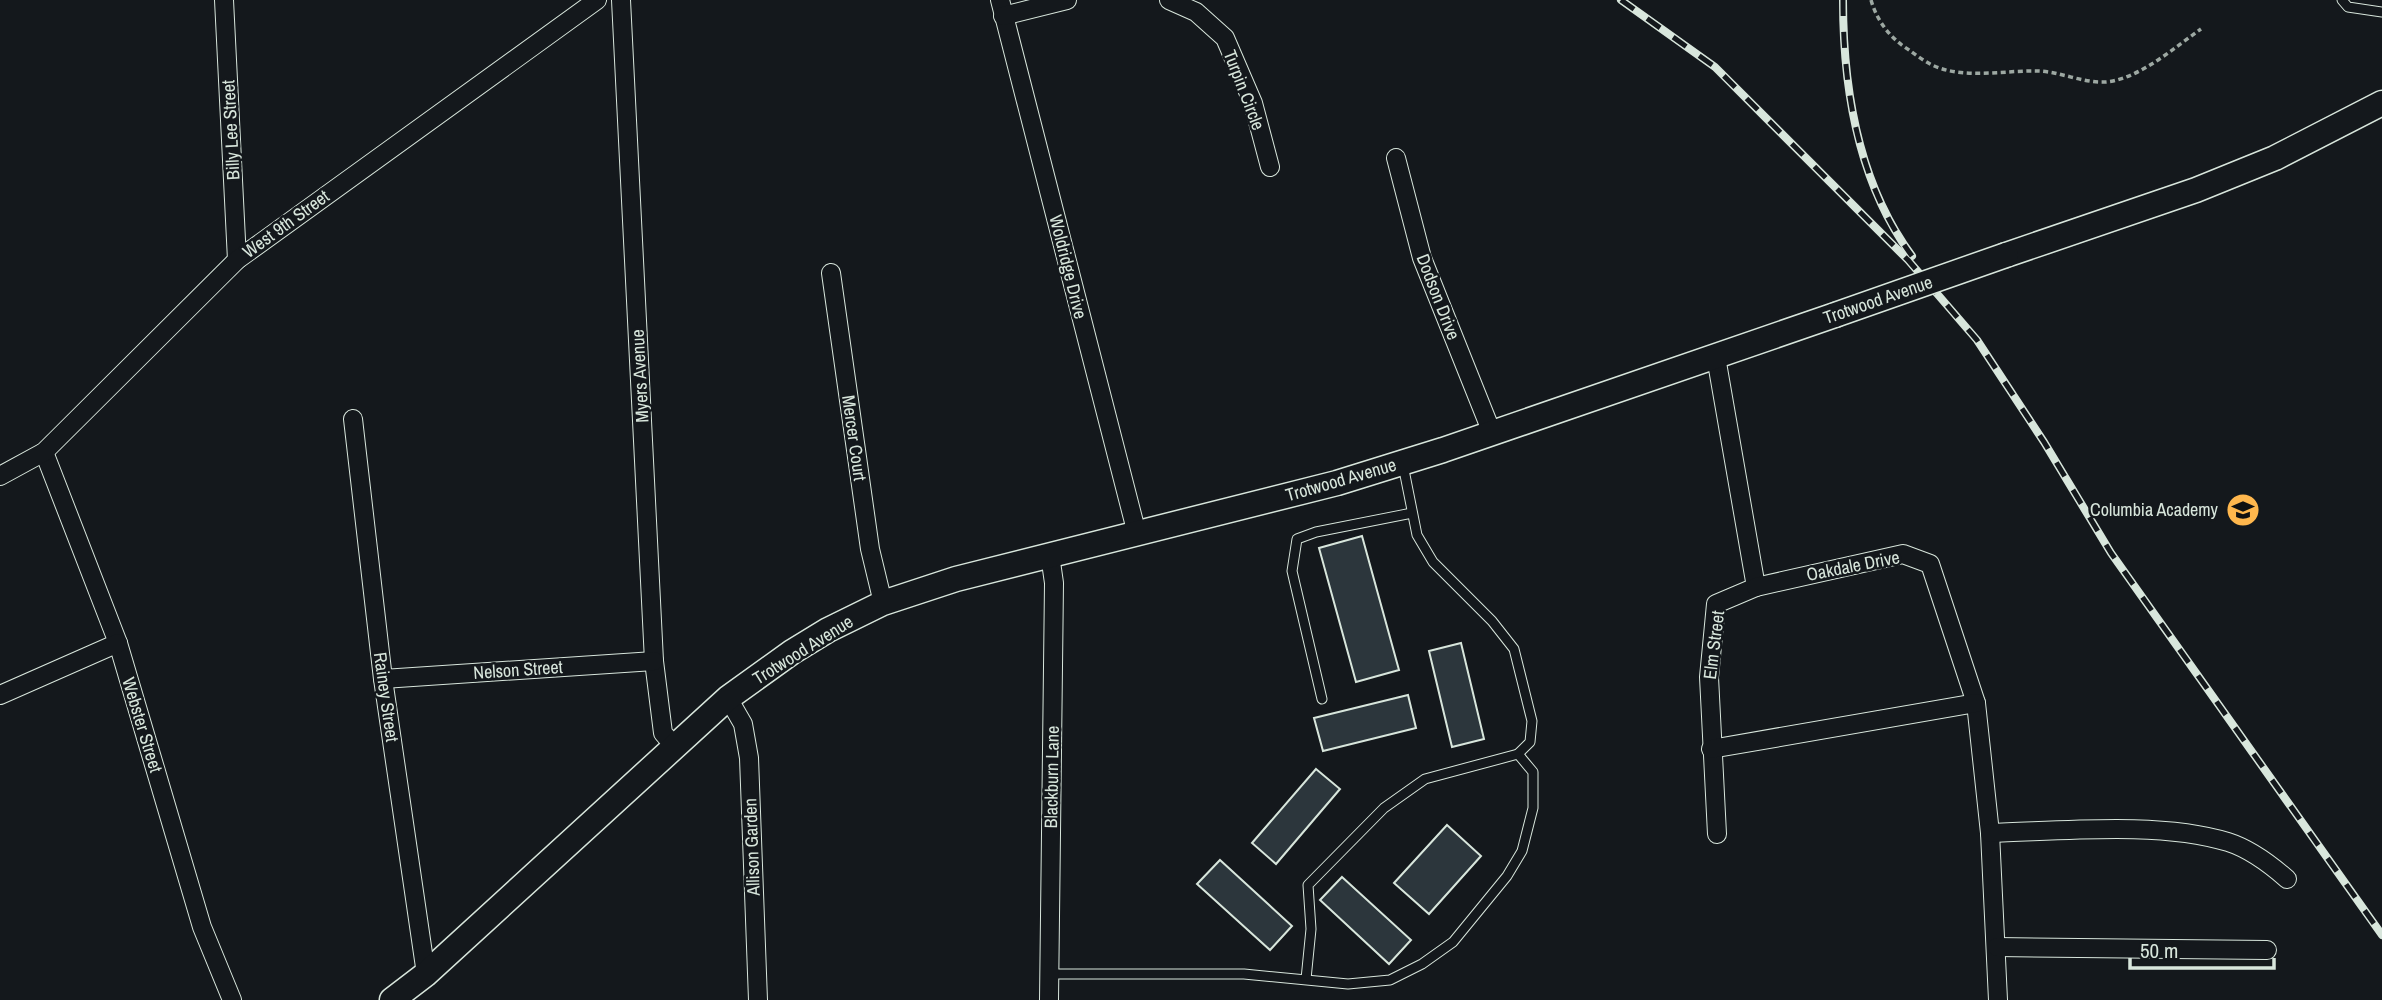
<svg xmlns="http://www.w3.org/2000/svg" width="2382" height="1000" font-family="'Archivo Narrow',sans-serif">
<rect width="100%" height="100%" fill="#14181c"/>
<g fill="#2c363c" stroke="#d8e6dc" stroke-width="2">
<path d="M1362,536L1399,670L1356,682L1319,548Z"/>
<path d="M1461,643L1484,739L1452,747L1429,651Z"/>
<path d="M1408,695L1416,728L1323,751L1314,718Z"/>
<path d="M1316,769L1340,789L1276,864L1252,843Z"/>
<path d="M1447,825L1481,856L1429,914L1394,883Z"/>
<path d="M1220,860L1292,926L1270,950L1197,884Z"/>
<path d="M1342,877L1411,940L1389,964L1320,900Z"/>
</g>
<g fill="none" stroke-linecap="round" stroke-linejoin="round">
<defs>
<g id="lane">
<path d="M2342,0L2348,7L2382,12"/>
<path d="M1322,699L1292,571L1297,539L1316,532L1412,513"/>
<path d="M1049,974H1244L1348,984L1390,980L1422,964L1453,942L1507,876L1522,851L1533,808V772L1518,754"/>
<path d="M1306,979L1311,929L1308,885L1384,808L1425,779L1518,754L1530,742L1532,721L1514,649L1492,621L1433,562L1417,535L1403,465"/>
</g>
<g id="street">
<path d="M224,0L237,260"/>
<path d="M621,0L654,661L663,733L676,748"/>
<path d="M1000,0L1137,534"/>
<path d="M1169,0L1196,12L1225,38L1253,103L1270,167"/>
<path d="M1003,16L1067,0"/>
<path d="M1396,158L1422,258L1492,433"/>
<path d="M831,273L870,549L883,603"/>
<path d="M1716,357L1756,587L1716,604L1709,677L1717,834"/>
<path d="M353,419L383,679L426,974"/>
<path d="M44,452L118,643L202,927L232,1000"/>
<path d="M0,476L44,452L237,260L597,0"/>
<path d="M1756,587L1903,554L1930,564L1976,703L1990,833L1998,1000"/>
<path d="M383,679L654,661"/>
<path d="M0,695L118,643"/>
<path d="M728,698L743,724L749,758L758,1000"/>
<path d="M1711,749L1976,703"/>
<path d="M1990,833C2062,831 2160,821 2228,842C2250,849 2270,864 2287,879"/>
<path d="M1997,947L2267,950"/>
<path d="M1049,1000L1054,583L1050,555"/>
</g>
<g id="secondary">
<path d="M2006,255L2196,190L2275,158L2382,103"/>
<path d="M392,1000L426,974L728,698L792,652L828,630L883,603L956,579L1337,483L1443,450L1835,315"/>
</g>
</defs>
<use href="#lane" stroke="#d8e6dc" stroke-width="11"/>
<use href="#street" stroke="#d8e6dc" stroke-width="20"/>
<use href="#secondary" stroke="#d8e6dc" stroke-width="27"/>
<path stroke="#9da8a2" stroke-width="3.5" stroke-dasharray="5 3.5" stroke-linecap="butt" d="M1871,0C1877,21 1890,38 1909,50C1916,55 1924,61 1932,65C1964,80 2004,70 2039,71C2063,72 2089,86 2113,81C2145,74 2175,47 2201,29"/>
<use href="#lane" stroke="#14181c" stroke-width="9"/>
<use href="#street" stroke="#14181c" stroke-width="18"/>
<use href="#secondary" stroke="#14181c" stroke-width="24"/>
<defs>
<g id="rail">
<path d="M1621,0L1715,67L1908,260L1977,340L2044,442L2111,553L2382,935"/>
<path d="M1843,0C1843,88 1858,183 1912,256"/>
</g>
</defs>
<use href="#rail" stroke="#d8e6dc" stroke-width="8"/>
<use href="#rail" stroke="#14181c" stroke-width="5" stroke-dasharray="16" stroke-linecap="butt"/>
<defs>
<path id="secondary-bridge" d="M1835,315L2006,255"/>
</defs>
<use href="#secondary-bridge" stroke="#d8e6dc" stroke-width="27" stroke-linecap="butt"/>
<use href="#secondary-bridge" stroke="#14181c" stroke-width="24"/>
</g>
<defs>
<symbol id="school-disc" viewBox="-11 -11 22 22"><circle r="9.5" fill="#ffb74d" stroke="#14181c"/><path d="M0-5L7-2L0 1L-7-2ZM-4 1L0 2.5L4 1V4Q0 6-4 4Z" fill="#111"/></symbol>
</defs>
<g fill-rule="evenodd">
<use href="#school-disc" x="2224" y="491" width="38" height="38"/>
</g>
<g text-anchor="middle" stroke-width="5" stroke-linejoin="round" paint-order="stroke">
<g font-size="18" fill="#d8e6dc" stroke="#14181c">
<text transform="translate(1244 90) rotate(69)" y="6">Turpin Circle</text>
<text transform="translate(231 130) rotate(-93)" y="6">Billy Lee Street</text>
<text transform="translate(286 224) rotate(-36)" y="6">West 9th Street</text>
<text transform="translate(1068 267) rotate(76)" y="6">Woldridge Drive</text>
<text transform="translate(1438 297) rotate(69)" y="6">Dodson Drive</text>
<text transform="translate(1878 300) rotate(-19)" y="6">Trotwood Avenue</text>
<text transform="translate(640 376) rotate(-93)" y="6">Myers Avenue</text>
<text transform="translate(854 438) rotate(82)" y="6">Mercer Court</text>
<text transform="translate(1341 480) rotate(-16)" y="6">Trotwood Avenue</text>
<text transform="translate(1853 566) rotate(-11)" y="6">Oakdale Drive</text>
<text transform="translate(1714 645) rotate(-83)" y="6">Elm Street</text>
<text transform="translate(803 650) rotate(-32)" y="6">Trotwood Avenue</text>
<text transform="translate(518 670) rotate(-4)" y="6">Nelson Street</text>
<text transform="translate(386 697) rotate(82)" y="6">Rainey Street</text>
<text transform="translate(142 725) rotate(73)" y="6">Webster Street</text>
<text transform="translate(1052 777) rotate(-89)" y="6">Blackburn Lane</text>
<text transform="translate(752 847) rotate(-92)" y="6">Allison Garden</text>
</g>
<g font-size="18" fill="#d8e6dc" stroke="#14181c" text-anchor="end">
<text x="2218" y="516">Columbia Academy</text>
</g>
</g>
<path d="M2130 958v10h144v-10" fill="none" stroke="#d8e6dc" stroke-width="3.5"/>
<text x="2140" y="958" font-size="21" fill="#d8e6dc" stroke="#14181c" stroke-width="5" paint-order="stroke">50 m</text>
</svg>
